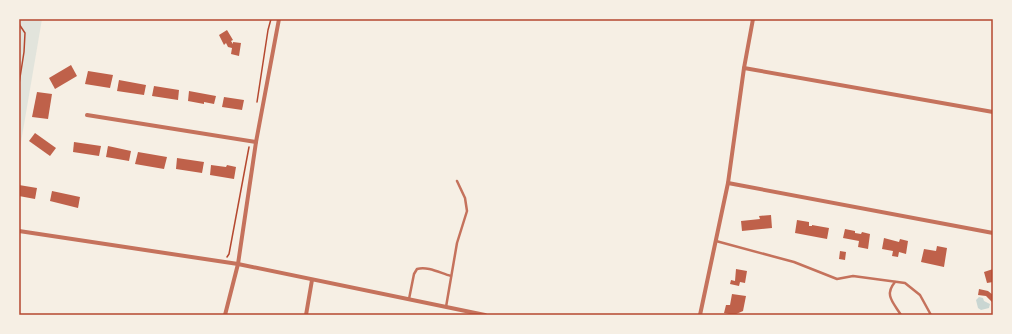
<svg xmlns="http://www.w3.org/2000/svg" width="1012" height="334" font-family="Mulish,sans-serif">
<rect width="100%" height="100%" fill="#f6efe4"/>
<path fill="#e2e4dc" d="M19,19H42L19,154Z"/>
<path fill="#c9d6d2" d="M979,297L983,298L984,301L990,304L989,308L981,310L978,308L976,300Z"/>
<g fill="#bf614a">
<path d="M227,30L233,40L231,41L233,44V42L241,43L239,56L231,54L232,48L228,47L226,43L224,45L219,35Z"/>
<path d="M71,65L77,76L55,89L49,78Z"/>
<path d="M88,71L113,75L110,88L85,84Z"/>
<path d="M119,80L146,85L144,95L117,91Z"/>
<path d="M154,86L179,90L178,100L152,96Z"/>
<path d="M189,91L216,96L214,104L204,102V104L188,101Z"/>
<path d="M37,92L52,94L48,119L32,117Z"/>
<path d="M224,97L244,100L242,110L222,107Z"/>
<path d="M35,133L56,148L50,156L29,141Z"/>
<path d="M74,142L101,146L99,156L73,152Z"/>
<path d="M108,146L131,151L129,161L106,157Z"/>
<path d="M138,152L167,157L164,169L135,164Z"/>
<path d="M177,158L204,162L202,173L176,169Z"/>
<path d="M211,165L226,167L227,165L236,167L234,179L210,175Z"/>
<path d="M19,185L37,188L35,199L19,196Z"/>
<path d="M52,191L80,197L78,208L50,201Z"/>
<path d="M771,215L772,228L742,231L741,221L760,219L759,216Z"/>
<path d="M797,220L809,222V226H812V225L829,228L827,239L795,233Z"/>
<path d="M845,229L855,231V233L861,234L862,232L870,234L868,249L858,247L859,241L843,238Z"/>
<path d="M884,238L899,242L900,239L908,241L906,254L899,252L898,257L892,256L893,251L882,249Z"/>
<path d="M937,246L947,248L944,267L921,262L924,249L936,251Z"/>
<path d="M840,251L846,252L845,260L839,259Z"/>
<path d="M736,269L747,271L745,283L740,282L739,286L730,284L731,280L735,281Z"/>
<path d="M993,269V282L987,283L984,272Z"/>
<path d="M979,289L988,291L993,295V303L986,296L978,295Z"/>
<path d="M732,294L746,296L743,311L734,315L724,313L726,305H730Z"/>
</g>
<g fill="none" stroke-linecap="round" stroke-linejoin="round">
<g stroke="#b5482f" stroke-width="1.5">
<path d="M19,24L25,33L24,52L19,84"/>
<path d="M257,102L268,30L271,19"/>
<path d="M227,257L229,254L249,147"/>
</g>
<g stroke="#c5725c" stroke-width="2.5">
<path d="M716,241L794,262L837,279L853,276L905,283L920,295L931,315"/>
<path d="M895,282C884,295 893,302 901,315"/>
<path d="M409,299L414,274L417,269C428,266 440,273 451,276"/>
<path d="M446,307L457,243L467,211L465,198L457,181"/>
</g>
<g stroke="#c5725c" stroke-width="4">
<path d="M744,68L993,112"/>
<path d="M87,115L256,142"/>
<path d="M728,183L993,233"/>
<path d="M19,231L238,264L485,315"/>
<path d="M225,315L238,264L256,142L279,19"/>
<path d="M306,315L312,280"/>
<path d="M700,315L728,183L744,68L753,19"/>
</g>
</g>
<rect width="1012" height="334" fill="none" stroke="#f6efe4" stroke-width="40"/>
<rect x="20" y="20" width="972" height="294" fill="none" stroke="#b5482f" stroke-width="1.5"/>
</svg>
